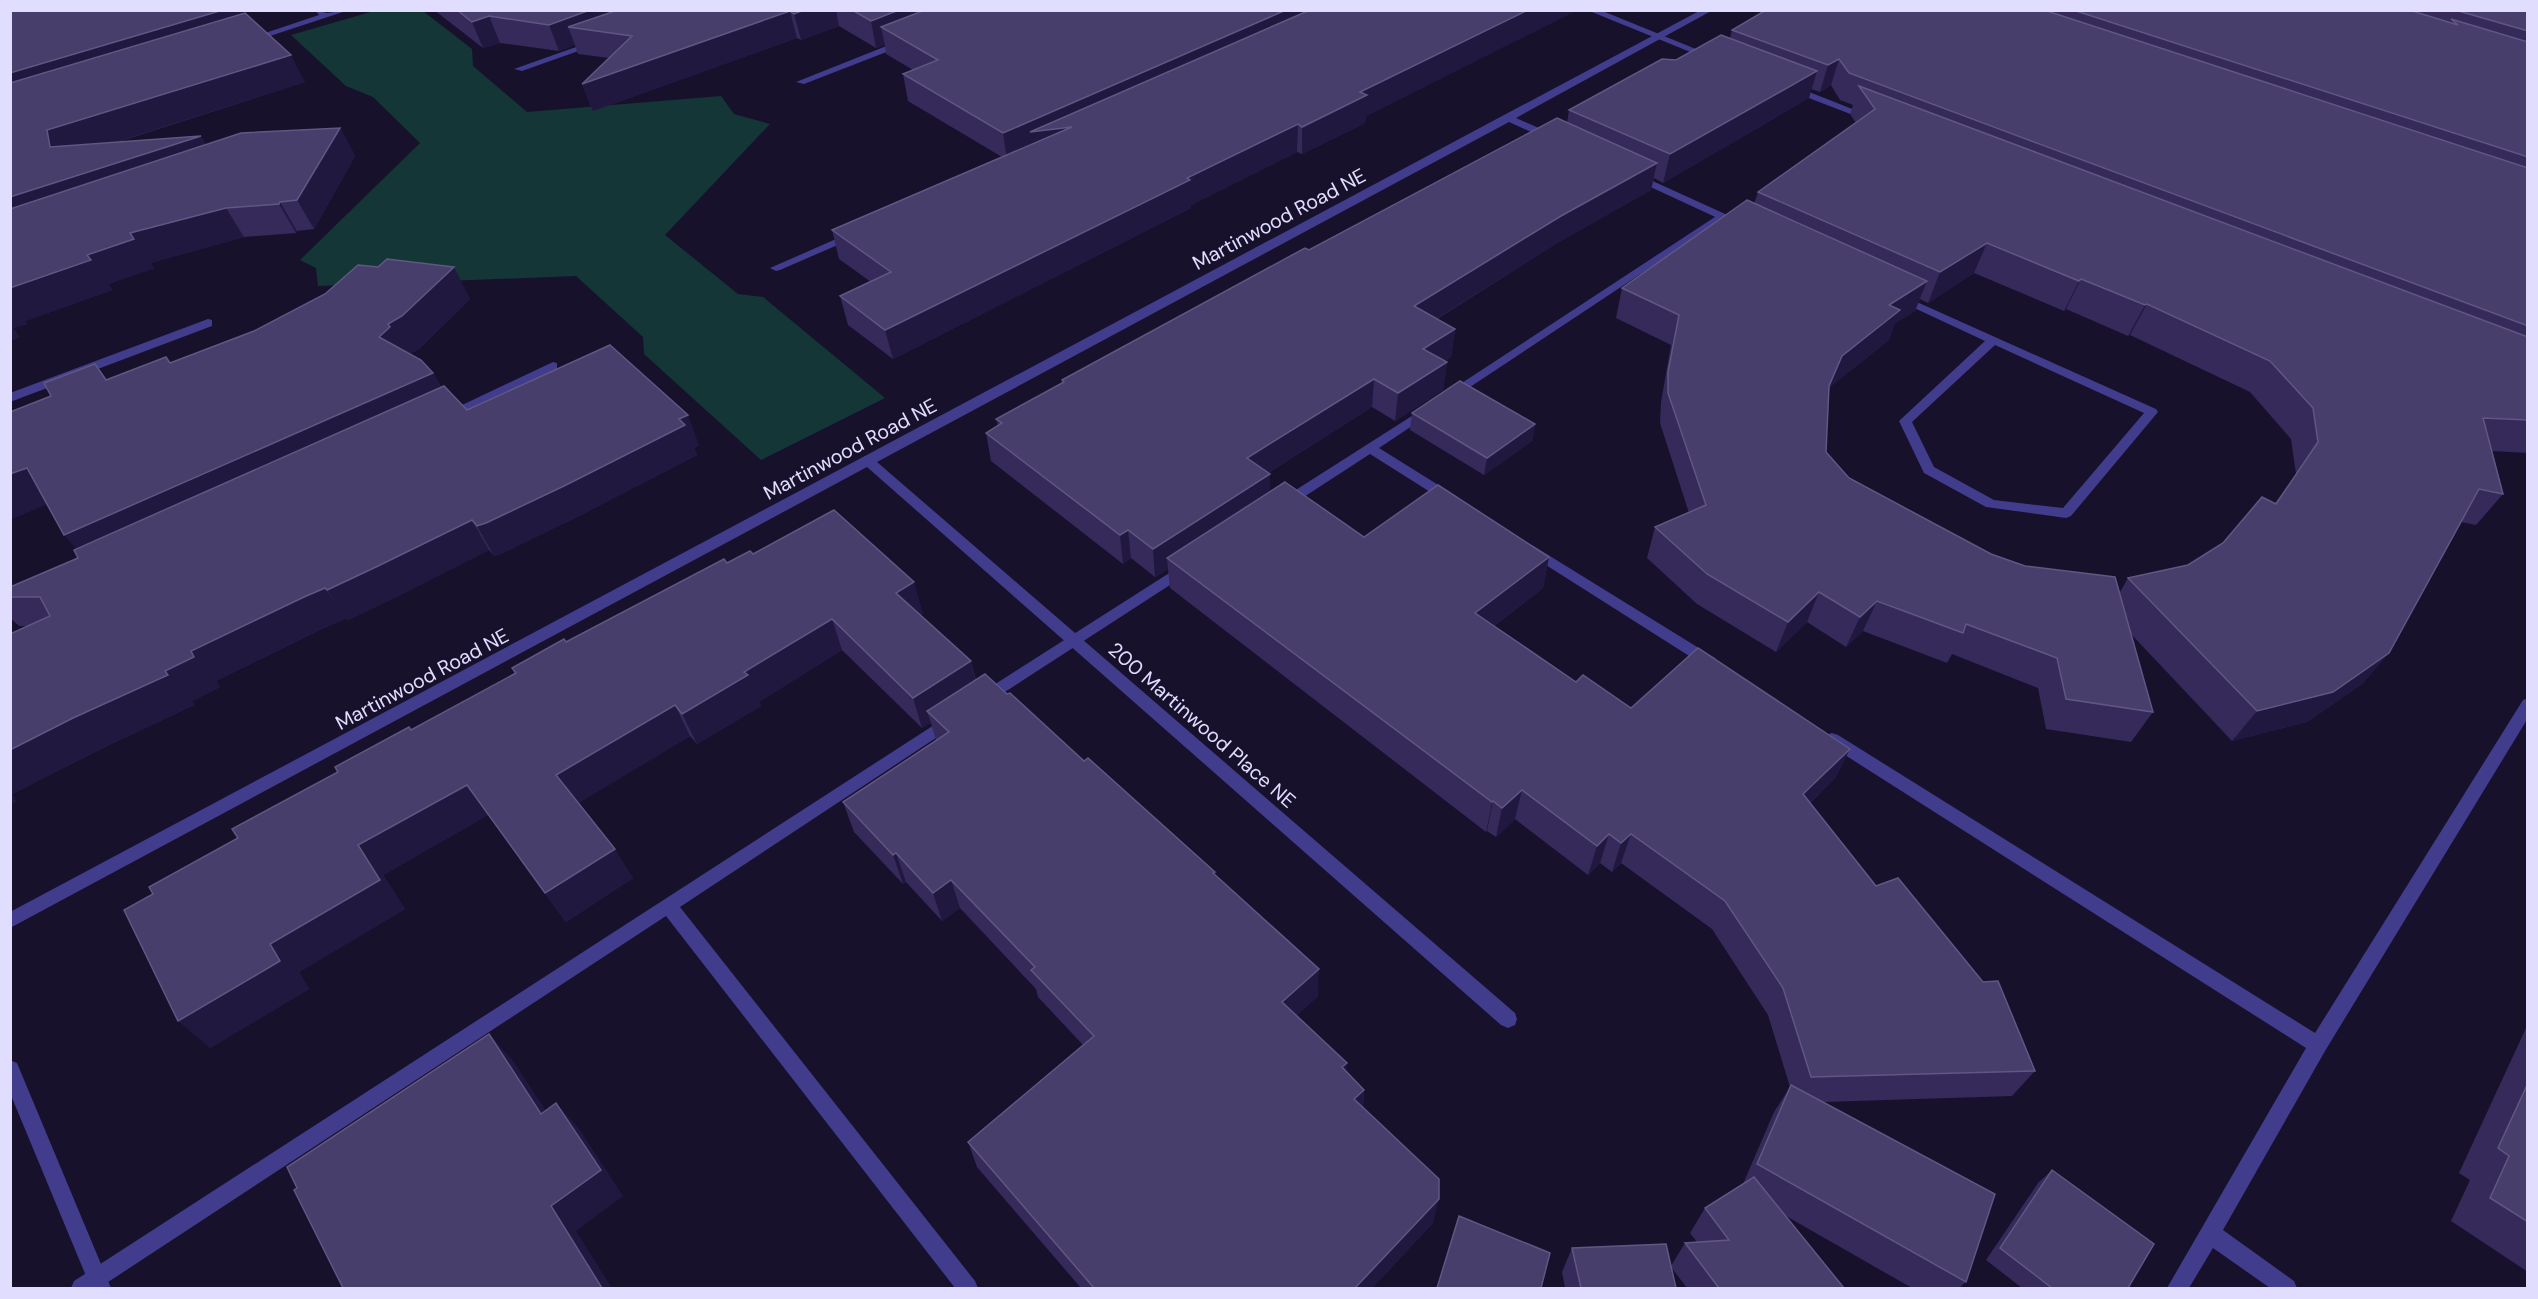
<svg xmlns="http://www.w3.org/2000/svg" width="2538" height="1299" font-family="'DM Sans',sans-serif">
<rect width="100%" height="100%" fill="#17112c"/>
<path fill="#143636" d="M374,11H423L472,49L473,66L527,112L721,96L734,114L770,124L665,235L738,294L763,297L885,398L761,460L644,354L643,337L576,276L318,286L316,268L300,260L420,143L373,97L346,86L291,35Z"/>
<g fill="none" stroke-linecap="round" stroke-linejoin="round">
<g fill="#413c8c" fill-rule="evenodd">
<path d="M1587,10H1600L1718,58L1710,60Z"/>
<path d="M593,41L601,43L522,71L514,69Z"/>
<path d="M1788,86H1794L1875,118L1866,120L1788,90Z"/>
<path d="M1721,213L1726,216L1725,218L1452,399H1444L1442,396Z"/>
<path d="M852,232L858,235L856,237L780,270L776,271L770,268Z"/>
<path d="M553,362L557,363V369L452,418H442L441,415Z"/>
<path d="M1426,407L1430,408L1432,411L1430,414L1379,448L1456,496L1458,499L1456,502H1446L1370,454L1290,506H1280L1278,503L1280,500Z"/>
<path d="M1532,545L1715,658L1718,662L1715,666H1705L1527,553L1525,550L1527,547Z"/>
<path d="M1185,563L1190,564L1192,568L1190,572L988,703H978L975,699L978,695Z"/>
<path d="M2528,698V718L2325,1051L2223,1230L2294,1281L2297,1288H2270L2213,1248L2189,1288H2167L2306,1048L1826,743L1824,739L1826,735L1832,733L1838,735L2315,1033L2523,700Z"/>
<path d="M948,716L954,718L956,722L954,726L680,907L975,1281L978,1288H955L666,916L99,1288H71L74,1281Z"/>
</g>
<g fill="#413c8c" fill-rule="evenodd">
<path d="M315,10L327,13L349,10L252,42L244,40L319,15Z"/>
<path d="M1701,10H1713L1516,118L1557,136V140H1549L1509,122L877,462L1515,1013L1517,1019L1515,1025L1508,1028L1501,1025L867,467L10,928V912Z"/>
<path d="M904,39L909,42L907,44L804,84L796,82Z"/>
<path d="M1635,173L1745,223L1746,225L1741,228L1737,227L1631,178L1630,176Z"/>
<path d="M1899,294L2156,409L2158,412L2071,516L2066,518L1986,507L1924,473L1899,421L1985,341L1895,299V295ZM1995,345L2144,413L2063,508L1994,500L1934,467L1912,422Z"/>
<path d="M208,319L212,320V326L10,402V393Z"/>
<path d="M10,1060L17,1063L111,1288H91L10,1093Z"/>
</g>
</g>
<g fill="#352a5a" fill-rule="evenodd">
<path d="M10,10H240L242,14L305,82L118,142L206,145L340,128L355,156L314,229L297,231L296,233L244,237L150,263L154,268L108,284L112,290L25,321L27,324L13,328L19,337L10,341Z"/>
<path d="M434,10H1577L1366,116L1365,123L1302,154L1297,152L1191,205V208L893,359L848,325L840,296L871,282L839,259L832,230L1002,157L908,101L903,74L913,70L886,54L885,45L876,48L839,26L801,40L797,38L593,111L582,84L609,58L578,54L575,45L559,51L500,43L483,48Z"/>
<path d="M1766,10H2528V453L2492,451L2503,494L2476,525L2461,522L2389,653L2362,684L2307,722L2232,741L2131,634L2153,712L2131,742L2046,729L2038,688L1952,654L1947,663L1863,631L1846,647L1807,622L1776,652L1697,604L1647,558L1655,527L1689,513L1660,423L1661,402L1671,345L1616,318L1622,288L1754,204L1758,192L1856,123L1850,114L1853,105L1840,100L1831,85L1820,92L1811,89L1809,98L1663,183L1654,178L1651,190L1557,243L1437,319L1455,329L1451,357L1445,361L1447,362L1443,390L1395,421L1372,407L1268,473L1270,474V491L1364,537L1549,557L1543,588L1494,626L1576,682L1631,708L1850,749L1835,778L1810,803L1876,886L2035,1071L2012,1096L1824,1102L1966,1282L1959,1288H1912L1786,1216L1844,1288H1687L1671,1267L1676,1288H1565L1562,1272L1572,1248L1671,1266L1685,1243L1697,1242L1690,1233L1705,1208L1743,1184L1774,1112L1790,1087L1768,1015L1712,929L1621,863L1612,872L1600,863L1588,875L1515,819L1496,837L1487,831L1486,832L1170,588L1168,569L1155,577L1131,558L1123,564L991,461L986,433L998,426L996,419L1062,383V380L1309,250L1567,123L1569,110L1676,60L1730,38L1732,30ZM1974,273L2064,311L2066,309L2128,336L2130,335L2250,392L2291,439L2296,474L2275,503L2223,543L2188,565L2128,578L2120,592L2025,566L1991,554L1849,478L1826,452L1828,393L1831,386L1889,340L1895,323L1915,311L1920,299L1928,303Z"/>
<path d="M470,299L419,349L410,354L433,373L441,387L467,410L699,445L694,448L697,455L579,516L503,553L494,556L489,550L396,597L348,620L347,618L326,627L216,681L220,687L192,701L194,705L103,748L12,794L16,801L10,804V634L28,626H19L10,618V587L78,558L77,549L47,504L51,396L95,364L107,380L170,363Z"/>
<path d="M1412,413L1535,424L1532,441L1484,475L1410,430Z"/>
<path d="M753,554L923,613L920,615L971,661L976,680L1007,694L1215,872V875L1318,996L1296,1016L1346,1071L1364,1090L1363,1107L1433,1223L1372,1288H1081L977,1167L968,1142L1083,1045L1038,997L1036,989L960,908L942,921L906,882L903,884L854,832L843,802L936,741L931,723L922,728L842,650L759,702L761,706L697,744L690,736L578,803L633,878L566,922L488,815L383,875L405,909L299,972L309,989L210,1048L153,894L338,772L411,730L515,674L512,668L727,563Z"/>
<path d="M2528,1027V1272L2451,1221L2470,1180L2459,1173L2526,1028Z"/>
<path d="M2052,1170L2128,1288H2022L1986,1260L2038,1183Z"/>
</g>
<g fill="#211840">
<path d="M223,10H240L252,33L10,106V73Z"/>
<path d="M590,10H674L568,27L575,45L559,51L549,25Z"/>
<path d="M804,10H836L839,26L801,40L794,14Z"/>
<path d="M899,10H971L881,27L885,45L876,48L871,21Z"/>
<path d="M1286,10H1344L1007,160L1003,133Z"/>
<path d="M1528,10H1577L1366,116L1365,123L1302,154V127L1360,92Z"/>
<path d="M790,11L797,38L593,111L582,84Z"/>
<path d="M489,16L500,43L483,48L472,22Z"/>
<path d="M291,55L305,82L66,158L50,147L47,130Z"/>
<path d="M1839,59L1831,85L1820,92L1828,65Z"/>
<path d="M1817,71L1809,98L1663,183L1670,154Z"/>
<path d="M1298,124L1297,152L1191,205V208L893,359L885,330L1187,178Z"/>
<path d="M340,128L355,156L314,229L297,200Z"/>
<path d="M201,136L218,164L10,233V197Z"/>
<path d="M1657,163L1651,190L1557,243L1412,334L1414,306L1561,216Z"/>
<path d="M280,202L297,231L296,233L279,204Z"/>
<path d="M226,208L244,237L150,263L154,268L108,284L112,290L25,321L27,324L13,328L19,337L10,341V288L87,255L130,233Z"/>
<path d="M1987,243L1974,273L1928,303L1940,272Z"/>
<path d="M454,267L470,299L419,349L407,356L379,337L388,324Z"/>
<path d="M2081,279L2066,309L2064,311L2079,281Z"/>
<path d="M1927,281L1915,311L1895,323L1889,340L1831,386L1818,416L1829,386L1842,356L1889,305Z"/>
<path d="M2147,304L2130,335L2128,336L2145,305Z"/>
<path d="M1455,329L1451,357L1420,377L1423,349Z"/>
<path d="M1447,362L1443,390L1395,421L1398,393Z"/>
<path d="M433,373L451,406L93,568L64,535Z"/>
<path d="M1374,379L1372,407L1247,486V458Z"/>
<path d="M688,415L699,445L694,448L697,455L579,516L503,553L494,556L477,526Z"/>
<path d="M1535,424L1532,441L1484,475L1487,458Z"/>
<path d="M27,468L55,501L10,520V474Z"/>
<path d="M1270,474V503L1167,558L1168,569L1155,577L1153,549Z"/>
<path d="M472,520L489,550L396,597L348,620L327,590Z"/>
<path d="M1128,530L1131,558L1123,564L1120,535Z"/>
<path d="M1549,557L1543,588L1470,644L1475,613Z"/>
<path d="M914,582L923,613L905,624L896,593Z"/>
<path d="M325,588L347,618L326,627L216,681L220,687L192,701L194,705L103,748L12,794L16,801L10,804V750L165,671L191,651L304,597Z"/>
<path d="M1819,592L1807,622L1776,652L1788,622Z"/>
<path d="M1877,601L1863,631L1846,647L1860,617Z"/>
<path d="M832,619L842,650L759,702L761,706L697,744L682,714L744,672Z"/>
<path d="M2389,653L2362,684L2307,722L2232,741L2257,711Z"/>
<path d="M971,661L978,692L927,711L931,723L922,728L913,698Z"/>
<path d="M675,705L690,736L575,805L556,775Z"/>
<path d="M1850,749L1835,778L1789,823L1803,794Z"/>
<path d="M467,785L488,815L383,875L405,909L299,972L309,989L210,1048L178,1021L270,944L358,845Z"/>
<path d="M1522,790L1515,819L1496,837L1502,808Z"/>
<path d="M1493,801L1487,831L1486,832L1492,802Z"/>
<path d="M1609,834L1600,863L1588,875L1597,846Z"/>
<path d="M1631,834L1621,863L1612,872L1621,843Z"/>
<path d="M615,849L633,878L566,922L545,893Z"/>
<path d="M896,853L906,882L903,884L893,855Z"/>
<path d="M951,880L960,908L942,921L933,893Z"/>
<path d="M1319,969L1318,996L1282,1029V1002Z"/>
<path d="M489,1034L514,1062L565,1140L541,1114Z"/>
<path d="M1347,1063L1344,1089L1342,1067Z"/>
<path d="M1364,1090L1362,1115L1354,1099Z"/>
<path d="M556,1103L580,1130L623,1196L576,1231L612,1288H601L551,1206Z"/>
<path d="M1439,1199L1433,1223L1372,1288H1355Z"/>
</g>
<g fill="#473e6c" stroke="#605783" stroke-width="1.5">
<path d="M10,10H223L10,73Z"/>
<path d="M457,10H590L549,25L489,16L472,22Z"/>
<path d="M618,10H804L794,14L790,11L582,84L632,36L568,27Z"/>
<path d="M852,10H899L871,21Z"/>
<path d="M925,10H1286L1003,133L903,74L938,60L881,27Z"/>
<path d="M1310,10H1528L1360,92L1367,95L1302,127L1298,124L1187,178L1190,180L885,330L840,296L891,272L832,230L1072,127L1030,132Z"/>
<path d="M1766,10H2044L2528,168V326L1849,73L1839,59L1828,65L1732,30Z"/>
<path d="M2073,10H2409L2458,25L2451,19L2528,42V157Z"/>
<path d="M2455,10H2528V31Z"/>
<path d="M245,13L291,55L47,130L50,147L201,136L10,197V83Z"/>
<path d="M1721,35L1817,71L1670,154L1569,110L1662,59L1676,60Z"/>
<path d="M1859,86L2528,337V420L2483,418L2503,494L2479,489L2389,653L2333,692L2257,711L2128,578L2188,565L2223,543L2262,497L2276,504L2318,442L2313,408L2270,361L2147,304L2145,305L2081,279L2079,281L1987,243L1940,272L1758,192L1875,109Z"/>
<path d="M1557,118L1657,163L1561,216L1414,306L1455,329L1423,349L1447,362L1398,393L1374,379L1247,458L1270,474L1153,549L1128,530L1120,535L986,433L1002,423L996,419L1064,382L1062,380L1305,248L1309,250Z"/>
<path d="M340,128L297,200L280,202L279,204L226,208L130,233L134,239L87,255L91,260L10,288V209L241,133Z"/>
<path d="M1747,200L1927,281L1889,305L1900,310L1842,356L1829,386L1826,452L1849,478L1991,554L2025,566L2115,577L2153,712L2066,699L2057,658L1966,624L1963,633L1877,601L1860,617L1819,592L1788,622L1707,574L1655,527L1706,505L1668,393V372L1679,315L1622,288Z"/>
<path d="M387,259L454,267L402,316L388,324L390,327L379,337L421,360L433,373L64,535L27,468L10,474V412L51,396L44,383L95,364L106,380L166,357L170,363L254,331L325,294L358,265L378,267Z"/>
<path d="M610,345L688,415L679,419L685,425L564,486L486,523L477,526L472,520L376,567L327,590L325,588L304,597L191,651L194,657L165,671L168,675L73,718L10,750V634L50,616L40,597H10V587L78,558L74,550L444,386L467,410Z"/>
<path d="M1460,381L1535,424L1487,458L1412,413Z"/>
<path d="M1285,482L1364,537L1438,485L1549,557L1475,613L1576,682L1583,675L1631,708L1698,648L1850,749L1803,794L1876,886L1898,878L1983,982L1998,981L2035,1071L1811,1077L1783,988L1725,901L1631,834L1621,843L1609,834L1597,846L1522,790L1502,808L1493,801L1492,802L1167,558Z"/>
<path d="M834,510L914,582L896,593L971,661L913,698L832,619L744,672L748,675L682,714L675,705L556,775L615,849L545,893L467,785L358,845L380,880L270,944L280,961L178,1021L124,910L153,894L149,887L238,838L232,829L338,772L335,767L409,727L411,730L516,673L512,668L564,639L566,642L724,559L727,563L750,551L753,554Z"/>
<path d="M985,674L1007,694L1010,693L1084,761L1088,758L1215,872L1213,873L1319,969L1282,1002L1347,1063L1342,1067L1364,1090L1354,1099L1439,1179V1199L1355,1288H1094L968,1142L1094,1036L1031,970L1035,967L951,880L933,893L896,853L893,855L843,802L949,732L927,711Z"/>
<path d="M489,1034L541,1114L556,1103L601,1170L551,1206L602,1288H343L294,1190L297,1188L287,1167Z"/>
<path d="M2528,1083V1222L2490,1198L2509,1156L2498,1148Z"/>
<path d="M1791,1085L1995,1194L1966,1282L1757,1164Z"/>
<path d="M2052,1170L2154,1244L2128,1288H2052L2000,1248Z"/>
<path d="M1754,1177L1844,1288H1719L1685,1243L1729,1240L1705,1208Z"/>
<path d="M1459,1216L1550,1253L1541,1288H1437Z"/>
<path d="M1666,1244L1676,1288H1581L1572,1248Z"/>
</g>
<g text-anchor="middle" stroke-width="4.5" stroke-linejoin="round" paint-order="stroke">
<g font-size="20" fill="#e1ddff" stroke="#17112c">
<text transform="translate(1279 219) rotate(-28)" y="7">Martinwood Road NE</text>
<text transform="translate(850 449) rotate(-28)" y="7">Martinwood Road NE</text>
<text transform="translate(422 679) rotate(-28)" y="7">Martinwood Road NE</text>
<text transform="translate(1202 725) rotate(41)" y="7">200 Martinwood Place NE</text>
</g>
</g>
<rect width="2538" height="1299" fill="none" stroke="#e1ddff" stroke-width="24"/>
</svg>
